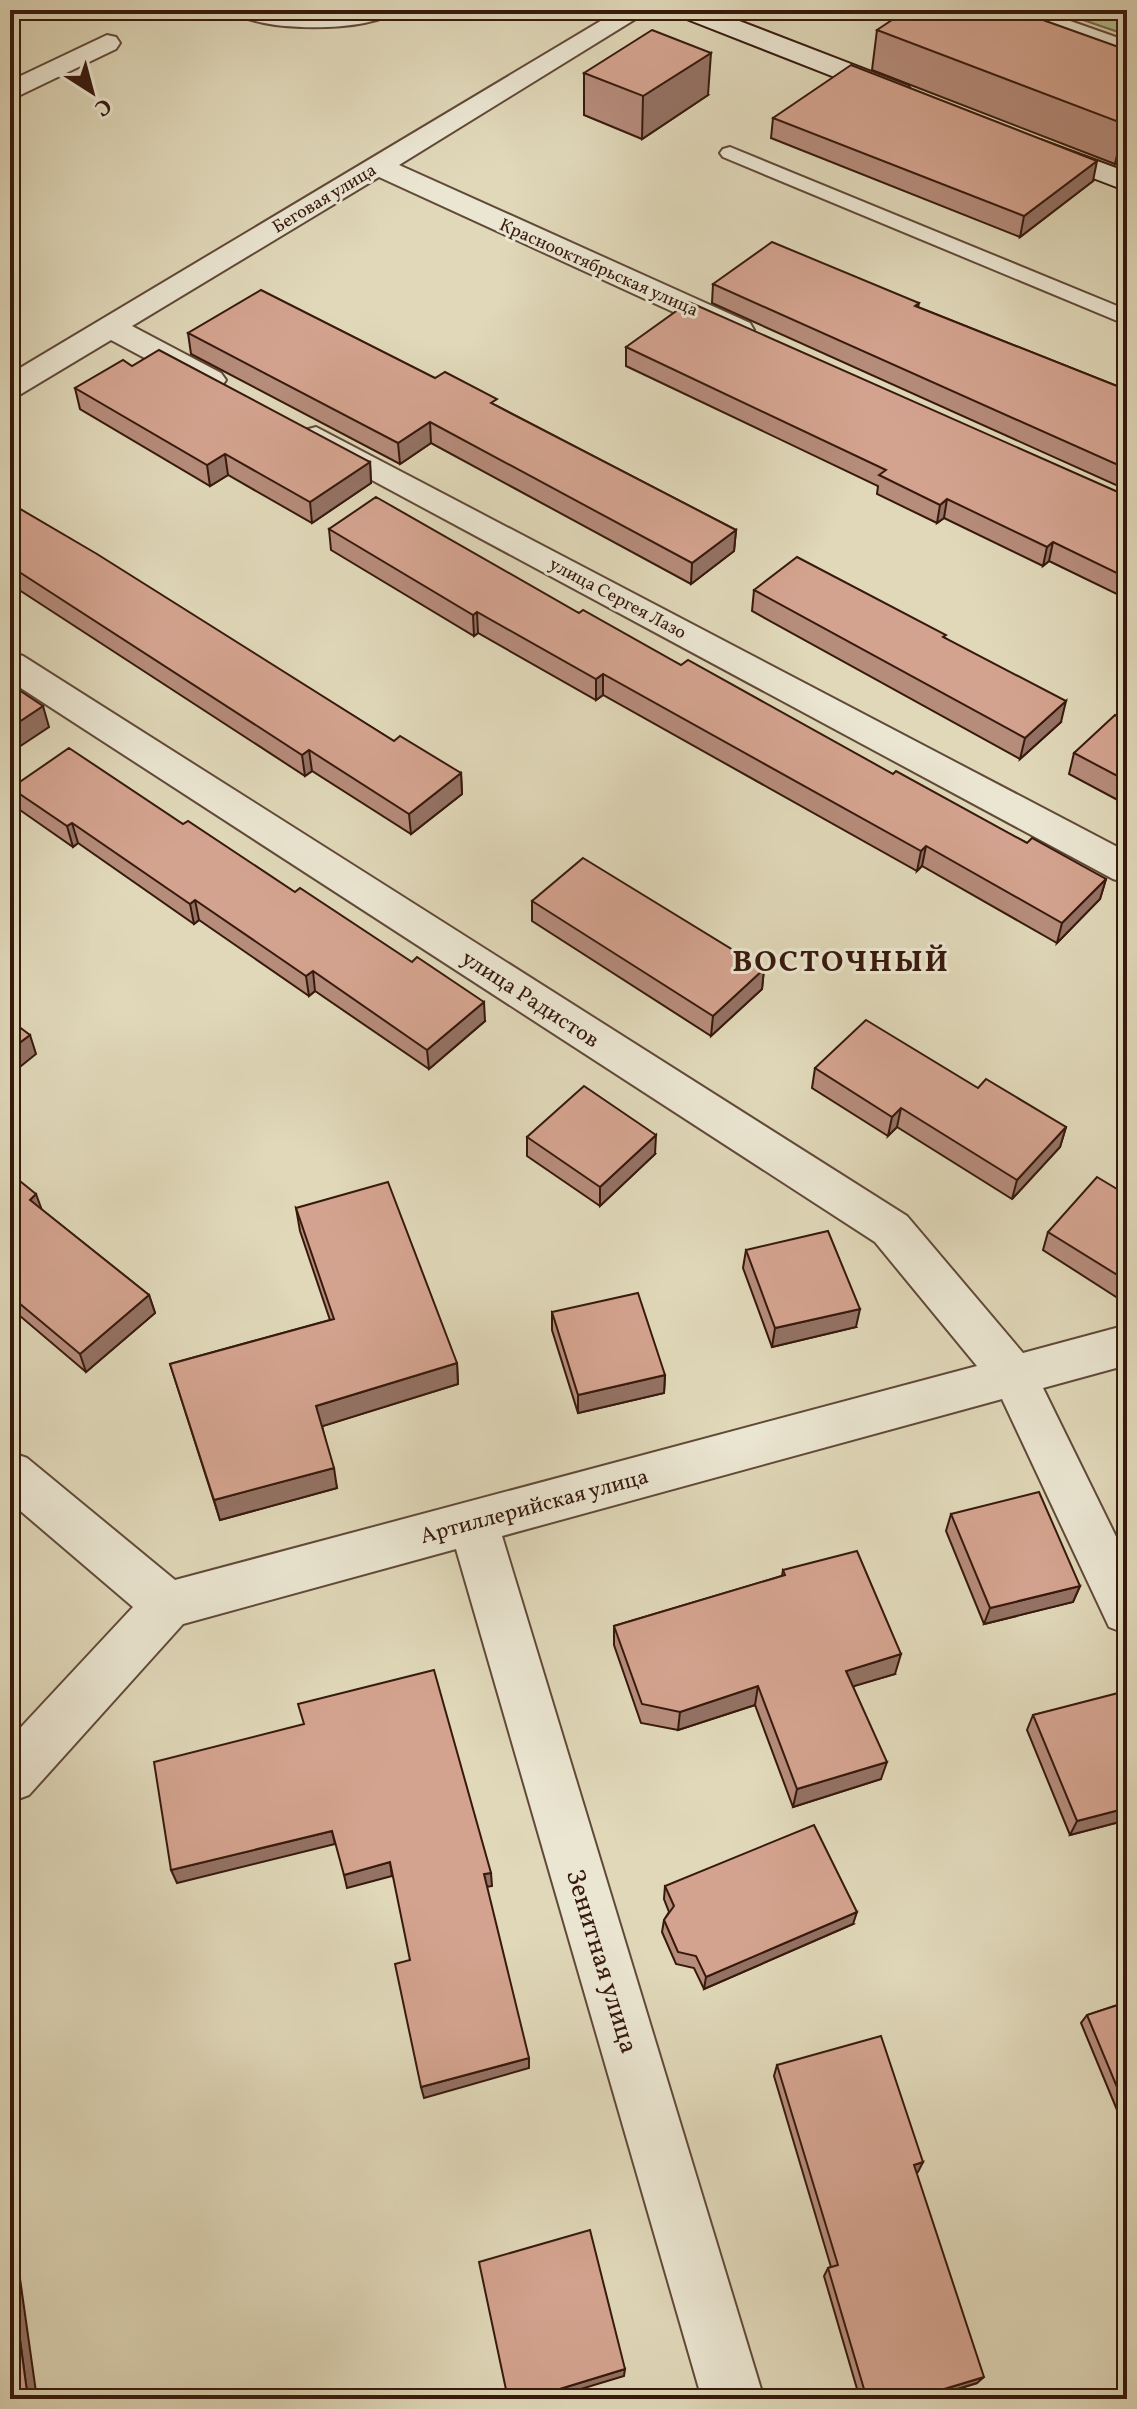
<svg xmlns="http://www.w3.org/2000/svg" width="1137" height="2409" font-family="Vollkorn,serif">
<rect width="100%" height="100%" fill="#e0d8b9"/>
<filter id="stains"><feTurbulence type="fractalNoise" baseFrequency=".0025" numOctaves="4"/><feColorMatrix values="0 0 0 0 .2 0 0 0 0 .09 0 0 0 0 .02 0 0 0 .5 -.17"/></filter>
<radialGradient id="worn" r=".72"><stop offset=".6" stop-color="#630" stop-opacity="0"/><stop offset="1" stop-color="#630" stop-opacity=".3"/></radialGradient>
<path fill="#b6be8d" stroke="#766c4d" stroke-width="2" d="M1054,10H1127V35Z"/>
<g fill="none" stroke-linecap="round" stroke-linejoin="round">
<defs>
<g id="lane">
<path d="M232,10L314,15L396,10C375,33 253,33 232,10Z"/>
<path d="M1012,10H1039L1127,41V54Z"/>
<path d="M730,147L1127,310V325L723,157L720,153L723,149Z"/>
</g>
<g id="street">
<path d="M619,10H650L399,165L750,323L754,330L750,337H728L379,177L132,326L221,373L226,380L221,387H199L111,340L21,394L10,397V374Z"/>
<path d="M107,35L116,37L120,43L116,49L10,100V81Z"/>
<path d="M316,427L1127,852V883L1113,879L305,444L300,437L305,430Z"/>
<path d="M10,652L23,656L907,1216L1023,1353L1127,1325V1365L1043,1388L1127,1559V1634L1109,1627L1002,1399L502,1536L764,2399H702L456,1549L183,1624L29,1795L10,1802V1739L133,1607L10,1502V1452L27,1458L175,1580L977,1366L875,1242L10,681Z"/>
</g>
<g id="secondary">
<path d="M675,10H711L908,86L912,92L908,98H888L679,16Z"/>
<path d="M1040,140L1127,172V191L1030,154L1026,148L1030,142Z"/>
</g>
</defs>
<use href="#lane" stroke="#614938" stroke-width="4"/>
<use href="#street" stroke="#614938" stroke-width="4"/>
<use href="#secondary" stroke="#37190d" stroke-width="4"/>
<use href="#lane" fill="#ebe6d2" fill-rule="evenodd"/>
<use href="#street" fill="#ebe6d2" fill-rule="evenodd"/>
<use href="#secondary" fill="#ebe6d2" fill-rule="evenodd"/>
</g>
<g fill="#b68c7b" stroke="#37190d" stroke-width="2">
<path d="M877,30L1127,50V155L1115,164L872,70Z"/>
<path d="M584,73L708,95L642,139L584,115Z"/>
<path d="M773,118L1093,181L1020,237L771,138Z"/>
<path d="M713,284L919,303L918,307L1127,390V490L712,303Z"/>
<path d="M188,333L435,378L497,406L736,530L734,551L691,584L431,443L400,464L191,354Z"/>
<path d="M626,347L1127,496V599L1049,561L1043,566L944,518L937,523L877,494L878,486L626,366Z"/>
<path d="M132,366L370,462L371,483L312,523L228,475L210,486L80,409L75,388Z"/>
<path d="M10,503L394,741L461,773L462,794L411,834L312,771L305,776L10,584Z"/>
<path d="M329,529L579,613L1027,843L1106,879L1100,899L1057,943L922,866L917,871L603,695L596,700L478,633L474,636L331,550Z"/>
<path d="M754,590L945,638L1061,722L1020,759L752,611Z"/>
<path d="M1127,721V805L1069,774L1074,753Z"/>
<path d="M11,788L183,824L485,1021L429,1069L315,991L309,996L199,920L194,924L78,843L73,847L17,808Z"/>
<path d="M532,901L764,969L762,989L711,1036L532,921Z"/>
<path d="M815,1068L978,1088L1066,1127L1060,1147L1012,1199L897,1127L888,1136L812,1088Z"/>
<path d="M527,1137L655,1154L600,1206L527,1156Z"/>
<path d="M10,1173L41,1209L149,1295L155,1313L86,1372L20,1316L14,1301L10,1298Z"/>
<path d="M1127,1195V1304L1043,1250L1048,1232Z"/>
<path d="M296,1208L457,1363L458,1384L322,1426L337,1488L220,1520L170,1364L330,1320L300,1231Z"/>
<path d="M746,1250L856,1327L772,1347L743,1268Z"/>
<path d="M552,1312L665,1375L664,1393L578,1413L552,1330Z"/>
<path d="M951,1514L1080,1586L1073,1602L984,1624L946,1531Z"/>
<path d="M783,1570L895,1674L853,1686L881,1779L793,1807L755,1705L678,1730L641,1723L614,1645V1626L782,1576Z"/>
<path d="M1127,1693V1820L1070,1835L1027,1730L1033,1715Z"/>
<path d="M665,1886L853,1924L704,1989L694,1968L676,1964L662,1932L664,1920L669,1912L664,1899Z"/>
<path d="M1127,2002V2134L1081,2023L1087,2015Z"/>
<path d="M777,2065L923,2162L916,2172L977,2383L925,2399H860L824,2276L828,2268L831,2267L774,2076Z"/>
</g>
<g fill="#947264" stroke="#37190d" stroke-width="2">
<path d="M711,53L708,95L642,139L643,96Z"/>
<path d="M1127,122V155L1115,164L1124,124Z"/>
<path d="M1097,161L1093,181L1020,237L1024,216Z"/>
<path d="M430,422L431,443L400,464L398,443Z"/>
<path d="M225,454L228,475L210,486L207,465Z"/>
<path d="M370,462L371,483L312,523L310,502Z"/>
<path d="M947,499L944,518L937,523L940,505Z"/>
<path d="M736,530L734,551L691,584L692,563Z"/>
<path d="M1053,542L1049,561L1043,566L1047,547Z"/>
<path d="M477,612L478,633L474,636L473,615Z"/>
<path d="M603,674V695L596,700V679Z"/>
<path d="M1066,701L1061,722L1020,759L1025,738Z"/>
<path d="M43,706L49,727L10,753V728Z"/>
<path d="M309,750L312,771L305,776L302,755Z"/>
<path d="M461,773L462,794L411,834L409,814Z"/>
<path d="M72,823L78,843L73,847L67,826Z"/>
<path d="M926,846L922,866L917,871L921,851Z"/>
<path d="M1106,879L1100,899L1057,943L1062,923Z"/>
<path d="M195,900L199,920L194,924L190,904Z"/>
<path d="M764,969L762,989L711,1036L713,1016Z"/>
<path d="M313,971L315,991L309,996L306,976Z"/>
<path d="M484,1002L485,1021L429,1069L427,1050Z"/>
<path d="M30,1035L36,1054L10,1075V1050Z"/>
<path d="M901,1108L897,1127L888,1136L892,1117Z"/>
<path d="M1066,1127L1060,1147L1012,1199L1017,1180Z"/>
<path d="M656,1135L655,1154L600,1206V1187Z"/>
<path d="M36,1194L43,1213L30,1200Z"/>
<path d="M149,1295L155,1313L86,1372L80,1354Z"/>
<path d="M860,1309L856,1327L772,1347L775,1328Z"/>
<path d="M457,1363L458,1384L320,1427L316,1406Z"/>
<path d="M665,1375L664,1393L578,1413V1395Z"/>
<path d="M334,1468L337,1488L220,1520L214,1500Z"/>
<path d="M1080,1586L1073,1602L984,1624L990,1608Z"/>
<path d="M901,1654L895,1674L841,1690L846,1671Z"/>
<path d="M758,1686L755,1705L678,1730L680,1712Z"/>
<path d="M887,1762L881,1779L793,1807L797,1789Z"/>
<path d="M1127,1808V1820L1070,1835L1077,1821Z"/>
<path d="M332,1831L335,1844L177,1883L171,1870Z"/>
<path d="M390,1862L392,1876L347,1888L344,1875Z"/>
<path d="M491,1873L492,1886L486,1887L484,1874Z"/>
<path d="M857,1912L853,1924L704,1989L706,1977Z"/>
<path d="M529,2058V2068L424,2098L421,2087Z"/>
<path d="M923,2162L918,2172L908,2175L914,2165Z"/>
<path d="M10,2208L37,2399H28L10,2266Z"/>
<path d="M625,2369L624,2376L548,2399H527Z"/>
<path d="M984,2377L977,2383L925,2399H911Z"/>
</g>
<g fill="#d4a38f" stroke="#37190d" stroke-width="2">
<path d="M907,10H1015L1127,50V122L1124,124L877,30Z"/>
<path d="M652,30L711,53L643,96L584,73Z"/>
<path d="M851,65L1097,161L1024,216L773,118Z"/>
<path d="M772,242L919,303L915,306L1127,390V469L713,284Z"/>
<path d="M261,290L435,378L445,372L497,399L491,403L736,530L692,563L430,422L398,443L188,333Z"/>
<path d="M689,302L1127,496V578L1053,542L1047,547L947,499L940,505L879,475L886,470L626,347Z"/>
<path d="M159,350L370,462L310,502L225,454L207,465L75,388L123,360L132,366Z"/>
<path d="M376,497L579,613L583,610L681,665L688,660L893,774L896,771L1027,843L1032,838L1106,879L1062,923L926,846L921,851L603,674L596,679L477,612L473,615L329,529Z"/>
<path d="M10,503L97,554L394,741L400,736L461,773L409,814L309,750L302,755L10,566Z"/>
<path d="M797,557L946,635L943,637L1066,701L1025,738L754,590Z"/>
<path d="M10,684L43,706L10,728Z"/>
<path d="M1115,715L1127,721V781L1074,753Z"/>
<path d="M69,748L183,824L188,821L295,892L300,888L412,962L417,957L484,1002L427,1050L313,971L306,976L195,900L190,904L72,823L67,826L11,788Z"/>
<path d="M583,858L764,969L713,1016L532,901Z"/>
<path d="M10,1020L30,1035L10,1050Z"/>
<path d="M866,1020L978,1088L986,1079L1066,1127L1017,1180L901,1108L892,1117L815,1068Z"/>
<path d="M584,1086L656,1135L600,1187L527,1137Z"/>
<path d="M10,1173L36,1194L30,1200L149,1295L80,1354L13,1298L19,1293L10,1285Z"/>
<path d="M1097,1177L1127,1195V1281L1048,1232Z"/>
<path d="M388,1182L457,1363L316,1406L334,1468L214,1500L170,1364L334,1319L296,1208Z"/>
<path d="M828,1231L860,1309L775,1328L746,1250Z"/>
<path d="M638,1293L665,1375L578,1395L552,1312Z"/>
<path d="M1039,1492L1080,1586L990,1608L951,1514Z"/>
<path d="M857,1551L901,1654L846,1671L887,1762L797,1789L758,1686L680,1712L642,1704L614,1626L785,1575L783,1570Z"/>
<path d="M434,1670L491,1873L484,1874L529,2058L421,2087L395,1964L410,1960L390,1862L344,1875L332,1831L171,1870L154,1762L304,1724L298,1704Z"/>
<path d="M1126,1691L1127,1693V1808L1077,1821L1033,1715Z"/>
<path d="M814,1825L857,1912L706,1977L696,1956L678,1952L664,1920L674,1906L665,1886Z"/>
<path d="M1127,2002V2111L1087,2015Z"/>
<path d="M881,2036L923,2162L914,2165L984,2377L911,2399H867L828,2268L838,2265L777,2065Z"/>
<path d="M590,2230L625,2369L527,2399H508L479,2262Z"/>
<path d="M10,2266L28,2399H10Z"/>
</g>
<g text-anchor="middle" stroke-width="6" stroke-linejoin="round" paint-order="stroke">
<g font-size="18" fill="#37190d" stroke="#ebe6d2">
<text transform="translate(324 198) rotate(-31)" y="6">Беговая улица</text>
<text transform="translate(599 267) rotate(24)" y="6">Краснооктябрьская улица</text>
<text transform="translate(618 598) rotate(28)" y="6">улица Сергея Лазо</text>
</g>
<g font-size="22" fill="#37190d" stroke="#ebe6d2">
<text transform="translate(531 998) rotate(33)" y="8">улица Радистов</text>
<text transform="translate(534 1505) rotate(-15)" y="8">Артиллерийская улица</text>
</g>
<g font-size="26" fill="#37190d" stroke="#ebe6d2">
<text transform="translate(603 1961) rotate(73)" y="9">Зенитная улица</text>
</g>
<g font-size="30" font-weight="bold" letter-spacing="2" fill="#37190d" stroke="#ebe6d2">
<text x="841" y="971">ВОСТОЧНЫЙ</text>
</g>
</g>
<rect width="1137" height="2409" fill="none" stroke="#e0d8b9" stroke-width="40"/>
<rect x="12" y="12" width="1113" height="2385" fill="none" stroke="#37190d" stroke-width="4"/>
<rect x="20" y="20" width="1097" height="2369" fill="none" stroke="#37190d" stroke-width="2"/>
<g transform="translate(92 92) rotate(144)" stroke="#ebe6d2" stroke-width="6" paint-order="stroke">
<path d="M0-6L14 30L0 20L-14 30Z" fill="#37190d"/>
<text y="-12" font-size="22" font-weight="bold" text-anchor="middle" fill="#37190d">С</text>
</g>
<rect width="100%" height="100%" filter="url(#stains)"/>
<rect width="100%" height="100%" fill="url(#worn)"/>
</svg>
